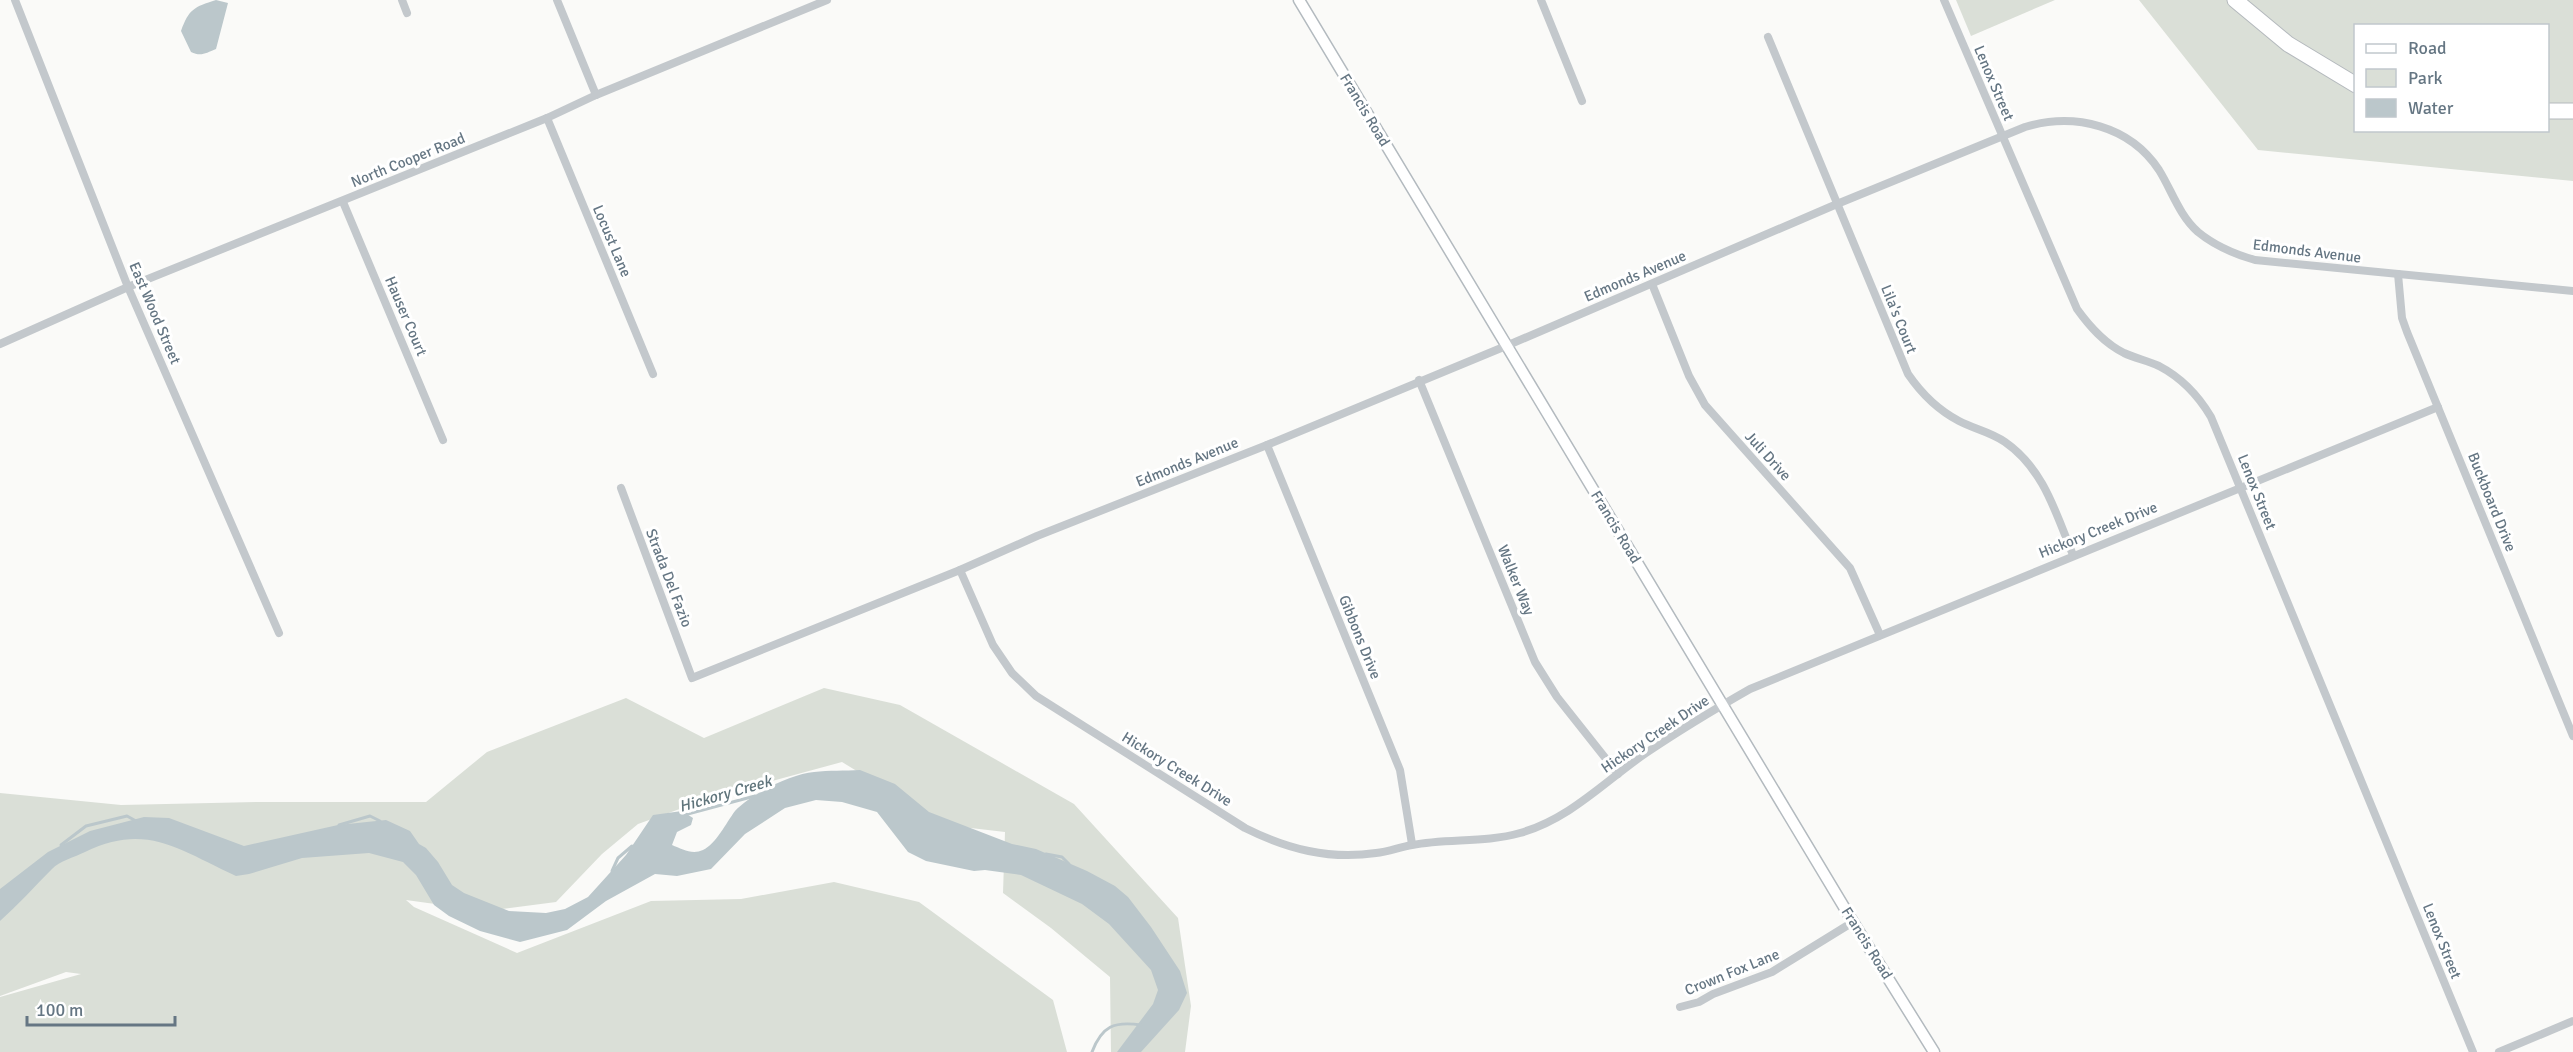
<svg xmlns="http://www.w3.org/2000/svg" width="2573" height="1052" font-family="Signika,sans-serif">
<rect width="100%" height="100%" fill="#fafaf8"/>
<g fill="#dadfd7" fill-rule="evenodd">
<path d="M1956,0H2055L1971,36Z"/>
<path d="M2139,0H2573V181L2258,150ZM2356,26H2548V130H2356Z"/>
<path d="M824,688L900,705L1074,804L1178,918L1191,1006L1185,1052H1111L1110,977L1051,928L1003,893L1005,832L945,825L842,762L713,797L638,824L602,854L556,902L486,911L406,900L414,907L517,953L651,901L741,899L834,882L919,902L1053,1000L1067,1052H0V997L81,974L66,972L0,996V793L121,805L259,802H426L487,752L626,698L704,738Z"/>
</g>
<g fill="#bbc7cb">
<path d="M216,0L228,3L216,49C206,53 201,57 191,52L181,31C189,9 194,7 216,0Z"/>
<path d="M860,770L895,784L929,812L1012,844L1036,849L1087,871L1115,886L1128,897L1151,927L1180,971L1187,993L1179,1010L1141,1052H1117L1153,1004L1158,990L1151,970L1109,924L1082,904L1021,875L985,870L974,871L926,861L908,852L877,812L842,802L816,800L785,808L745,834L711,869L677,876L655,874L606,901L567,930L520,942L480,931L449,916L434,905L416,875L403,862L369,853L302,858L249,874L236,876C179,850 147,822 85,852C75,857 59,861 52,869C35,886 18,905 0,921V889L48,852L90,831L144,817L169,818L244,846L338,825L386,820L410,831L419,844L426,848L438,862L452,885L464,893L509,911L546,913L565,909L588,897L626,855L653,815L682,811L693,818L691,825L677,832L672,845C682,849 692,855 703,850C716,844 726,823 735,811C751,794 791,774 814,772C829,770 845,771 860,770Z"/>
</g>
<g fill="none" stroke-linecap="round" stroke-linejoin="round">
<g stroke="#bbc7cb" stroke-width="3">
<path d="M684,815L755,796"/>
<path d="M339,825L370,816L380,821"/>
<path d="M61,845L86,826L127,816L136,821"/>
<path d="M1046,854L1062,857L1069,864"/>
<path d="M612,871L618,858L632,846"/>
<path d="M1092,1052C1102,1026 1114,1021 1141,1025"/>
</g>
<defs>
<path id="secondary" d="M1299,0L1853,922L1934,1052"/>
<g id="highway">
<path d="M2235,0L2288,44L2356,85"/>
<path d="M2548,111H2573"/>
</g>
</defs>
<use href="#secondary" stroke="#b3babf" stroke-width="13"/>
<use href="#highway" stroke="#b4b9bd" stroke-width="17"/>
<g stroke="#c3c8cc" stroke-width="8">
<path d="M15,0L128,287L279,633"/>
<path d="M402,0L407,13"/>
<path d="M557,0L596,95"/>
<path d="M1541,0L1582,101"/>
<path d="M1944,0L2077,309C2090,327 2104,343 2124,353C2135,358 2148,361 2159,366C2182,378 2198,395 2211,417L2473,1052"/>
<path d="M1768,37L1908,374C1921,393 1938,410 1959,421C1974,429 1991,432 2005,442C2044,469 2056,514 2073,555"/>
<path d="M547,118L653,374"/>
<path d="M343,202L443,440"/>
<path d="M2398,274L2402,318L2407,332L2573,736"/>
<path d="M1652,284L1689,376L1705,405L1850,568L1880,635"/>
<path d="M0,344L128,287L547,118L596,95L827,0"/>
<path d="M1419,380L1535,662L1557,697L1618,774"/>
<path d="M1267,445L1400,770L1412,844"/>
<path d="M621,488L692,678L960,570L1037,536L1267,445L1506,346L1837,204L2025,127C2075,112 2130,126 2159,170C2172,191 2179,215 2198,232C2215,246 2234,254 2255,260L2573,291"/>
<path d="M960,570L993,645L1012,673L1036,696L1245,828C1287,849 1329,860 1376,853C1388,852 1400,847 1412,845C1447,838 1485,843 1520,833C1570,819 1605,781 1646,753C1680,730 1715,709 1750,689L2438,407"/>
<path d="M1680,1007L1699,1002L1713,994L1772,972L1853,922"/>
<path d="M2499,1052L2573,1021"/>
</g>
<use href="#secondary" stroke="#fff" stroke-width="10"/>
<use href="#highway" stroke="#fff" stroke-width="15"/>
</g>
<g text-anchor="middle" stroke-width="6" stroke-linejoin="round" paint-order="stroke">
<g font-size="15" fill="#657683" stroke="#fff">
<text transform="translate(1994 83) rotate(67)" y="5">Lenox Street</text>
<text transform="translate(1365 110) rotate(59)" y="5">Francis Road</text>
<text transform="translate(408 160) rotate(-22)" y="5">North Cooper Road</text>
<text transform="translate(612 241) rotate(67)" y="5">Locust Lane</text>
<text transform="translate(2307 251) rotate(7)" y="5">Edmonds Avenue</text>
<text transform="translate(1635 276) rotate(-23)" y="5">Edmonds Avenue</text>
<text transform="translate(155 313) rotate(67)" y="5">East Wood Street</text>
<text transform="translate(406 316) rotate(67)" y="5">Hauser Court</text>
<text transform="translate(1899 319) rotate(68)" y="5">Lila's Court</text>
<text transform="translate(1768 456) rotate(48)" y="5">Juli Drive</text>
<text transform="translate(1187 462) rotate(-22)" y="5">Edmonds Avenue</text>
<text transform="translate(2257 492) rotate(68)" y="5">Lenox Street</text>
<text transform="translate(2492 502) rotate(68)" y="5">Buckboard Drive</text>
<text transform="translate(1616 527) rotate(59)" y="5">Francis Road</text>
<text transform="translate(2098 530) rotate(-22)" y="5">Hickory Creek Drive</text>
<text transform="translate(669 578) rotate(69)" y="5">Strada Del Fazio</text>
<text transform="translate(1516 580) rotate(68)" y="5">Walker Way</text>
<text transform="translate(1360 637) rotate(68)" y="5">Gibbons Drive</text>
<text transform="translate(1655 734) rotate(-34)" y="5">Hickory Creek Drive</text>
<text transform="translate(1177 769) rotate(32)" y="5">Hickory Creek Drive</text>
<text transform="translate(2442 941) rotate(68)" y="5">Lenox Street</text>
<text transform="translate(1867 943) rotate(58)" y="5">Francis Road</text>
<text transform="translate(1732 972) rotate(-22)" y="5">Crown Fox Lane</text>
</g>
<g font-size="16" font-style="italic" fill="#60757c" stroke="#fff">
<text transform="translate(725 793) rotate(-16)" y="6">Hickory Creek</text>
</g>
</g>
<rect x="2354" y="24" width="195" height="108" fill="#ffffff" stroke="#c1c8cd" stroke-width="1.5"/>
<rect x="2366" y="44" width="30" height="9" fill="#ffffff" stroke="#c1c8cd" stroke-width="1.5"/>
<text x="2408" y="54" font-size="18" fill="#657683">Road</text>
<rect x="2366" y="69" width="30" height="18" fill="#dadfd7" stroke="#c1c8cd" stroke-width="1.5"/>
<text x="2408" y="84" font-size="18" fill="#657683">Park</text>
<rect x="2366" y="99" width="30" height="18" fill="#bbc7cb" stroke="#c1c8cd" stroke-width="1.5"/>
<text x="2408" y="114" font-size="18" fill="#657683">Water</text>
<path d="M27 1016v9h148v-9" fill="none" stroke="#657683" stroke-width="3"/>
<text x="36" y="1016" font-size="18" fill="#657683" stroke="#ffffff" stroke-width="4.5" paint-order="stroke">100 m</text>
</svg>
